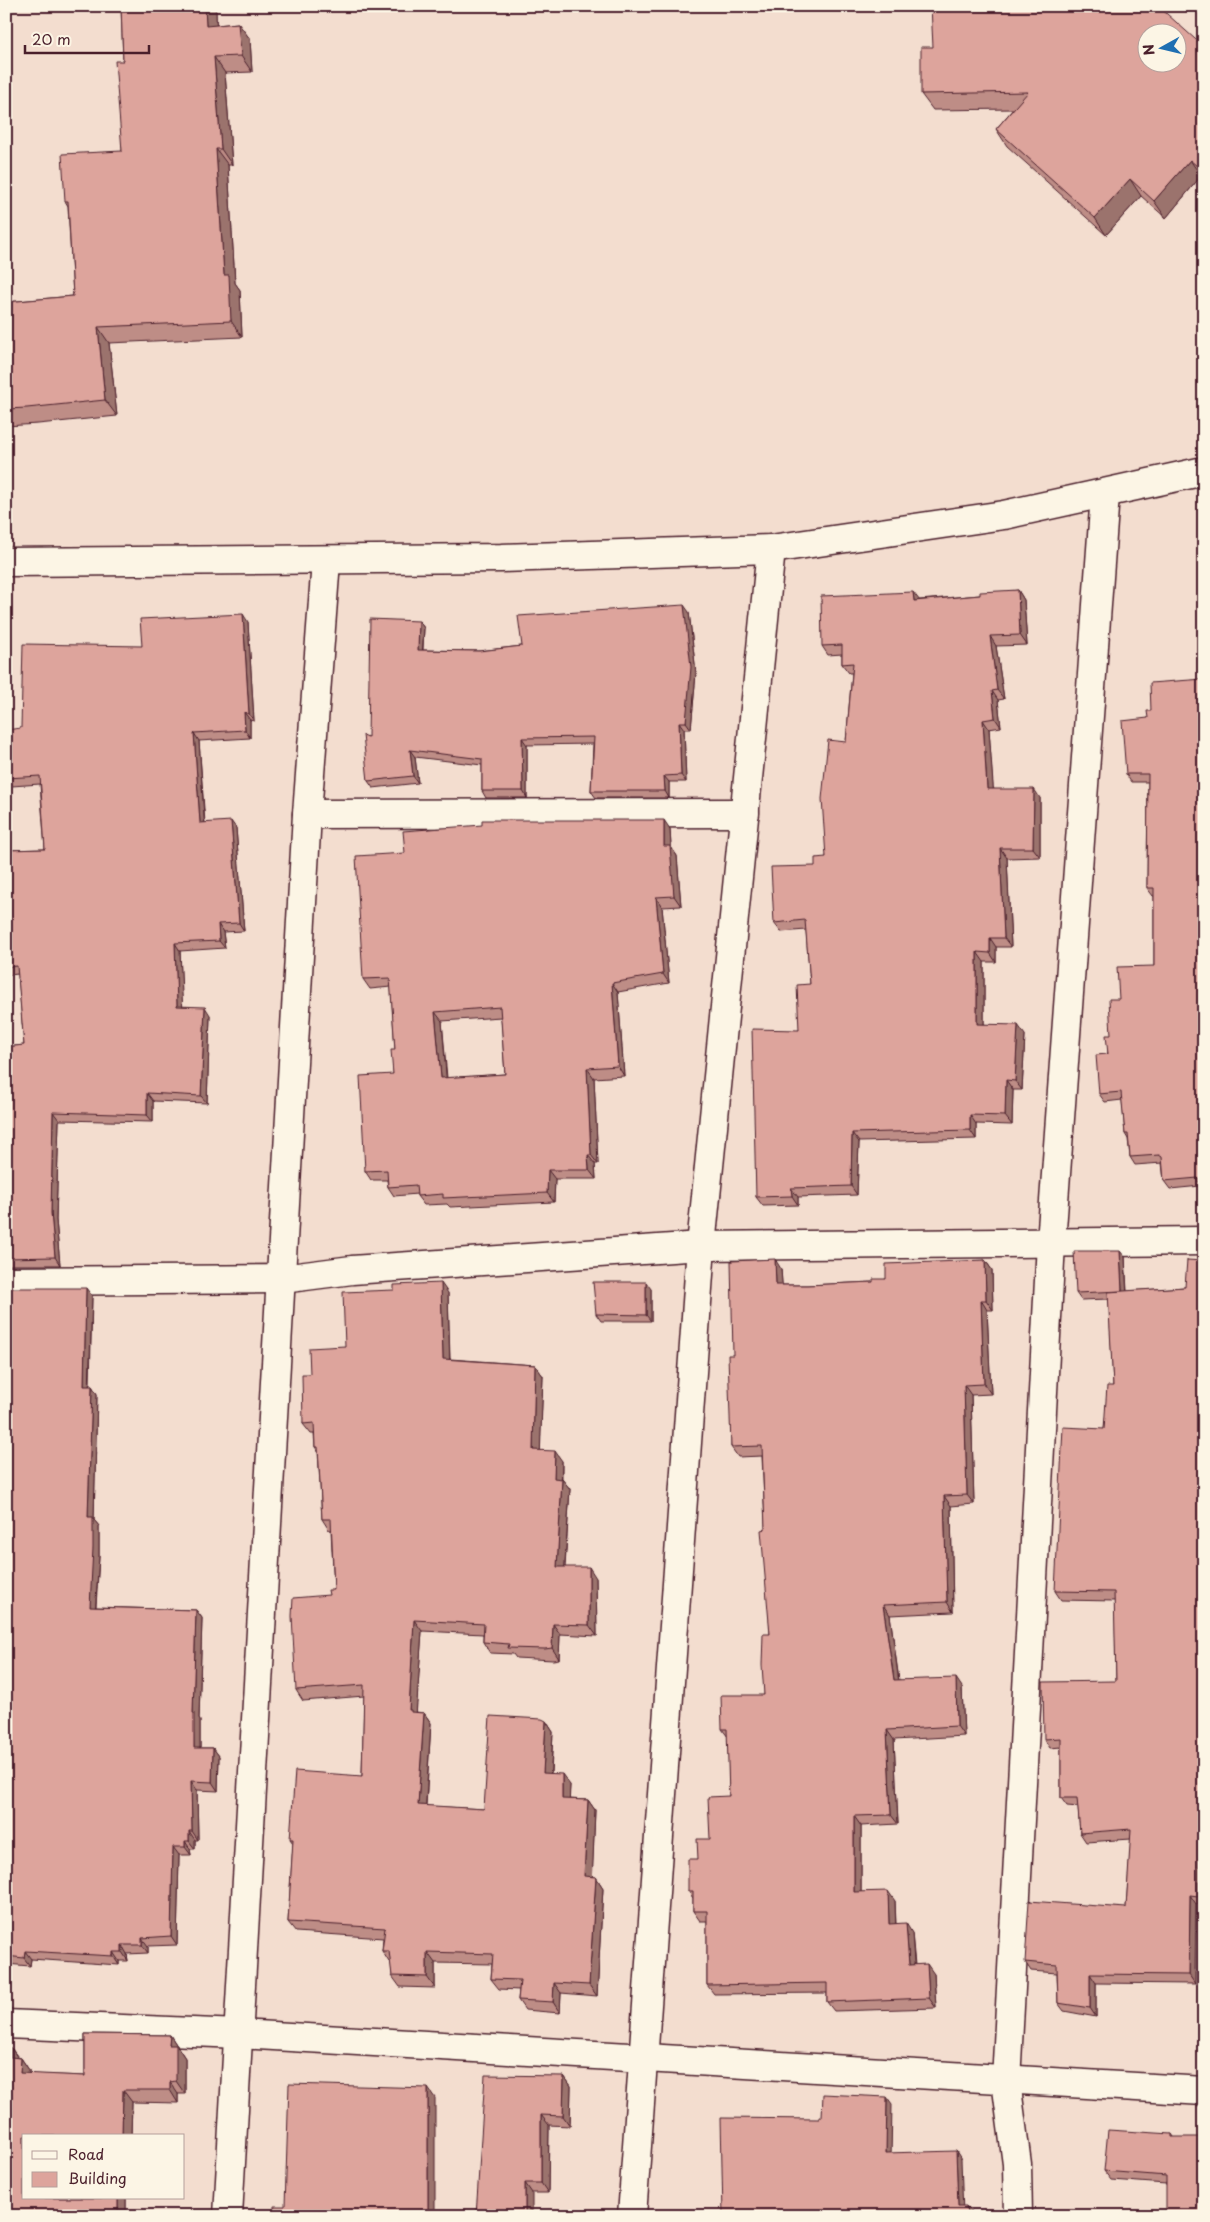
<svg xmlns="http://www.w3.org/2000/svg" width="1210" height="2222" font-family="'Playpen Sans',sans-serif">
<rect width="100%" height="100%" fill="#f3ddcf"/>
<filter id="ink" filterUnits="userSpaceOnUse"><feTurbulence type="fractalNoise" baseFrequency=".02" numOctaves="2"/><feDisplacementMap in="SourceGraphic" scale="10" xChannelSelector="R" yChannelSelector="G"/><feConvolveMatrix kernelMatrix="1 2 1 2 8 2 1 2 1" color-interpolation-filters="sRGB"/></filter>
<g filter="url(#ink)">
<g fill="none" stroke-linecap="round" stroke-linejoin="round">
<defs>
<g id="minor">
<path d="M6,562L501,558L771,549L1004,515L1204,471"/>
<path d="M307,814L745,813"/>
<path d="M6,1281L282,1279L352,1270L701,1246L1204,1241"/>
<path d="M6,2024L239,2034L1204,2091"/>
<path d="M228,2216L307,814L326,561"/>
<path d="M632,2216L701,1246L771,549"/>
<path d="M1018,2216L1017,2164L1006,2081L1051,1243L1105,494"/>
</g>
</defs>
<use href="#minor" stroke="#4a1f2b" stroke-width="31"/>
<use href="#minor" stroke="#fcf5e5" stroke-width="28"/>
</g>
<g fill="#be8d86" stroke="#4a1f2b" fill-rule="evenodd">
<path d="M121,6H212L216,11V25L238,23L250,39L252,72L225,73L232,165H228L235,283L240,290L242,337L109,343L117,416L38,424L6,426V302L73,296L68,206L65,201L122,151L123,61Z"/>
<path d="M1204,47V178L1201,176L1166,218L1141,196L1106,235L1007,146L996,129L1013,109L933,110L921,94Z"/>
<path d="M1018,590L1024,600L1027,645L996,646L1004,699L998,700L1001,727L989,729L993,789L1040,798V857L1007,858L1011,947H996V962H984V1024L1025,1035L1022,1090H1013L1012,1125L976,1124V1139L859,1142L857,1195L798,1197V1205L763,1206L756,1197L799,1030L810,984L806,930L781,932L774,923L815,866L826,857L846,742L852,673H849L842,664V654L828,655L822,646L919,600L980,595Z"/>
<path d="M689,612L696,673L691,729H684L686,782H669V798H596L591,791L593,744L527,745V798H486L482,791V765L415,757L418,783L373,788L368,781V737L419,621L424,628L423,650L479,651L522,646Z"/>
<path d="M248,622L254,721L250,720V738L199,741L205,823L236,828L244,931L223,932L225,948L180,951L182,1006L210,1015L207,1103L153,1101V1122L59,1120L56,1220L60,1265H6V1047L24,1045L18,974L9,975L6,972V850L45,849L40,784L12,786L7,778L21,728L142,646Z"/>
<path d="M1204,679V1190L1201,1186L1170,1189L1164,1181L1162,1163L1135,1165L1130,1157L1128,1139L1125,1134L1122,1100L1105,1102L1099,1094L1119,999L1154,966V896H1153L1147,888L1148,782H1131L1126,774L1151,711Z"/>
<path d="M670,829L671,847L677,856L681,906L662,907L669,983L618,992L624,1076L594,1078L598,1164H595L596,1179H555L554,1202L450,1207L447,1204L424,1205L417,1196V1194L394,1196L388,1187L387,1180H371L365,1171L393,1074L395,1050L391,987L370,989L363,979L405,853ZM501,1017L505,1074L447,1078L442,1021Z"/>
<path d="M1125,1257L1127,1291L1185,1287L1204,1261V1904H1196L1195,1984L1096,1983V2017L1064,2011L1058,2003L1057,1973L1031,1971L1025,1962L1126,1908L1131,1839L1086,1842L1080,1833L1078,1807L1067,1806L1061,1798V1747L1050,1748L1044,1739L1116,1681L1115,1601L1061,1600L1055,1591L1104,1429L1113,1386L1109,1299L1081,1300L1076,1293Z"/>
<path d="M985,1260L992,1270L993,1310H987L991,1394L971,1395L974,1504L951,1506L953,1612L890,1615L899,1680L962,1687L964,1736L894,1740L898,1824L861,1826V1892L895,1901L896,1924L912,1933L915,1965L934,1974L936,2008L834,2011L827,2002V1993L714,1994L707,1985V1921H700L693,1911V1898L688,1891L698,1859L710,1839L729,1796L728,1737L722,1729L764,1695L770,1634L762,1456L738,1457L731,1447L733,1355L781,1269L782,1285H807L873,1282L886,1279Z"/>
<path d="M6,1288L92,1296L90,1386H92L97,1394L94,1520L99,1526V1557L96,1607L196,1610L202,1618L199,1719L200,1721V1748H213L219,1756L218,1791L197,1790L198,1840H195V1849H190L191,1855H179L177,1945L148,1946V1953L127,1954L128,1961H119V1965L31,1959L30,1966L6,1964Z"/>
<path d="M651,1289V1321H601L596,1314Z"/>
<path d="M448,1293L450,1359L535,1365L543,1376L540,1450L562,1461V1479L570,1489L565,1567L596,1578L597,1636L560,1634L559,1659L553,1660L516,1658L513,1654L490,1653L483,1642V1634L422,1631L416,1712L424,1713L431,1723L426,1806L484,1809L546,1721L553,1732L551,1774L570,1785L569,1799L588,1800L595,1810L592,1877H596L603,1888L597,1996L561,1993L560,2013L525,2010L518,2000L519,1990L499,1989L491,1979L492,1964L435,1963V1988L400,1987L392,1976L391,1962H389L382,1951L383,1938L296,1932L288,1922L293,1843L290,1839L362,1776L364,1696L303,1701L296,1690L329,1595L334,1590L331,1530H329L322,1519L318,1451L315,1447L314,1434H311L303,1424L310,1374L345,1346Z"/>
<path d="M85,2034L170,2035L185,2058V2094H178V2103L132,2102L131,2136H24V2198H126V2216H6V2048H11L18,2057L21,2058L29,2070V2074L85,2076Z"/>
<path d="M564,2076L571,2086L570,2126L549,2125L548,2193H532L476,2216Z"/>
<path d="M1172,2134L1174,2137L1166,2184L1111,2180L1104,2171Z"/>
</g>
<g fill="#9b736d" stroke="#4a1f2b">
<path d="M205,6H212L216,11L217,42L206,26Z"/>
<path d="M238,23L250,39L252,72L241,56Z"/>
<path d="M214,57L225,73L232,165L221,149Z"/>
<path d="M216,149L228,165L235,283L240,290L242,337L231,321L224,275Z"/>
<path d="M1190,160L1201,176L1166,218L1154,201Z"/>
<path d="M1130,179L1141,196L1106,235L1095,218Z"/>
<path d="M98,327L109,343L117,416L105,400Z"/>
<path d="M1018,590L1024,600L1027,645L1020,635Z"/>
<path d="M913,592L920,601H914Z"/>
<path d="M684,605L689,612L696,673L691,729L686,722Z"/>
<path d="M243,614L248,622L254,721L249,714Z"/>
<path d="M419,621L424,628L422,657L418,650Z"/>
<path d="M990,636L996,646L1004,699L997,690Z"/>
<path d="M992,691L998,700L1001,727L995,718Z"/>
<path d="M244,712L250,720V738L245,730Z"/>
<path d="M983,720L989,729L994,798L987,789Z"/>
<path d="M679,722L684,729L686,782L681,775Z"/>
<path d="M194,733L199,741L205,831L200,823Z"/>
<path d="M522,738L527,745V798L523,791Z"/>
<path d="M410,750L415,757L418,783L413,776Z"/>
<path d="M664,776L669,782V798L665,791Z"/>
<path d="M1034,789L1040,798V857L1033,848Z"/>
<path d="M664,820L670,829L671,847L677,856L681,906L674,896L664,846Z"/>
<path d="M231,821L236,828L244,931L239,923Z"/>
<path d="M1000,848L1007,858L1011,947L1004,938Z"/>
<path d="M656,897L662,907L669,983L663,974Z"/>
<path d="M218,924L223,932L225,948L219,941Z"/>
<path d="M990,938L996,947V962L990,953Z"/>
<path d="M175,943L180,951L183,1014L177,1006Z"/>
<path d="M977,952L984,962V1033L977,1024Z"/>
<path d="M612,983L618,992L624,1076L618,1066Z"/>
<path d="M205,1007L210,1015L207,1103L201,1096Z"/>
<path d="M435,1012L442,1021L447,1087L441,1078Z"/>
<path d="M1018,1025L1025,1035L1022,1090L1015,1081Z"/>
<path d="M587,1068L594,1078L598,1164L591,1155Z"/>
<path d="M1006,1080L1013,1090L1012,1125L1005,1116Z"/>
<path d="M147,1093L153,1101V1122L147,1115Z"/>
<path d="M53,1112L59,1120L56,1220L60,1265L55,1257L51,1213Z"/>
<path d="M970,1115L976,1124V1139L970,1130Z"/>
<path d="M852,1133L859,1142L857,1195L851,1186Z"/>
<path d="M588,1155L595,1164L596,1179L589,1170Z"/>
<path d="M548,1170L555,1179L554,1202L547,1193Z"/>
<path d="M791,1188L798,1197V1205L792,1196Z"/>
<path d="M1120,1251L1125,1257L1127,1298L1122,1291Z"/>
<path d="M775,1259L781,1269L783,1295L776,1285Z"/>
<path d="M985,1260L992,1270L993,1310L986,1300Z"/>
<path d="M646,1282L651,1289V1321L646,1315Z"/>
<path d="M441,1283L448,1293L450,1370L443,1359Z"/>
<path d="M86,1288L92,1296L89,1394L84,1386Z"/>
<path d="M981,1300L987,1310L991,1394L984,1384Z"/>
<path d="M535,1365L543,1376L540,1460L533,1450Z"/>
<path d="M964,1385L971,1395L974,1504L967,1495Z"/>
<path d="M92,1386L97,1394L94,1520L99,1526V1557L95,1615L90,1607L88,1517Z"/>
<path d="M555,1451L562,1461L561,1489L554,1478Z"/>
<path d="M562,1479L570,1489L564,1577L557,1567Z"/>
<path d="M944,1496L951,1506L953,1612L947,1602Z"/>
<path d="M589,1567L596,1578L597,1636L589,1625Z"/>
<path d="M883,1605L890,1615L900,1690L894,1680Z"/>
<path d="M196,1610L202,1618L199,1719L200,1721V1756L194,1748L193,1713Z"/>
<path d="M414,1620L422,1631L416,1717L409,1710Z"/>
<path d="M553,1624L560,1634L559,1659L552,1648Z"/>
<path d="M956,1678L962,1687L964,1736L957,1726Z"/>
<path d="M424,1713L431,1723L425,1816L418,1805Z"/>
<path d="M546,1721L553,1732L550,1784L543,1773Z"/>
<path d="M887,1730L894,1740L898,1824L891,1815Z"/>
<path d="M213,1748L219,1756L218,1791L212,1782Z"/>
<path d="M562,1774L570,1785L569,1809L562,1799Z"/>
<path d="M191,1781L197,1790L198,1840L192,1831Z"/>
<path d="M588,1800L595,1810L592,1887L584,1876Z"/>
<path d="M854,1816L861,1826V1902L854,1892Z"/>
<path d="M189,1831L195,1840V1849L189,1841Z"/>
<path d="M1199,1840L1204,1847V1904L1198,1896Z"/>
<path d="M185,1841L190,1849L191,1855L185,1847Z"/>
<path d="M173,1847L179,1855L177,1945L171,1936Z"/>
<path d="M596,1877L603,1888L597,1996L589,1985Z"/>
<path d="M888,1891L895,1901L896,1934L889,1924Z"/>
<path d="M1190,1895L1196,1904L1195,1984L1189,1975Z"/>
<path d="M906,1923L912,1933L915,1975L909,1965Z"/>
<path d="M142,1938L148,1946V1953L142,1945Z"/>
<path d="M122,1945L127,1954L128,1961L122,1952Z"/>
<path d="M25,1951L31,1959L30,1966L24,1958Z"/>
<path d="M113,1952L119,1961V1965L113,1956Z"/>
<path d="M427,1952L435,1963V1988L427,1977Z"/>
<path d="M927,1964L934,1974L936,2008L929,1998Z"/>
<path d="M1090,1974L1096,1983V2017L1090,2008Z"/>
<path d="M554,1983L561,1993L560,2013L553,2002Z"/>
<path d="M170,2035L185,2058V2094L176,2081L169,2045Z"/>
<path d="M11,2048L20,2061L10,2057Z"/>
<path d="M21,2058L29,2070V2086L20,2073Z"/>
<path d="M564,2076L571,2086L570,2126L563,2116Z"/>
<path d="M170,2082L178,2094V2103L170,2090Z"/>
<path d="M428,2088L435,2098V2216H428Z"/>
<path d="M123,2090L132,2102L131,2136H122Z"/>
<path d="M887,2097L892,2104L891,2161L886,2153Z"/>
<path d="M541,2115L549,2125L548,2193L541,2183Z"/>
<path d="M956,2151L961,2159L963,2214L958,2206Z"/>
<path d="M525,2183L532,2193V2216H525Z"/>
<rect x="118" y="2198" width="8" height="18"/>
<path d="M966,2206L972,2214V2216H967Z"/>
</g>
<g fill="#dda49c" stroke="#4a1f2b" fill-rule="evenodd">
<path d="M121,6H205L206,26L238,23L241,56L214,57L221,149H216L224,275H229L231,321L98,327L105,400L27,408L6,409V302L73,296L68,201H65L62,154L122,151L115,61H123Z"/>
<path d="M931,6H1158L1204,47V172L1190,160L1154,201L1130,179L1095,218L996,129L1028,92L921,94V47H933ZM1148,32H1178V62H1148Z"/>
<path d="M1018,590L1020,635L990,636L997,690L992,691L995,718L983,720L987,789H1034L1033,848H1000L1004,938H990V953L977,952V1024L1018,1025L1015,1081L1006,1080L1005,1116L970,1115V1130L852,1133L851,1186L791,1188L792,1196L756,1197L752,1029L799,1030L797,985L810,984L805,920L774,923L771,867L815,866V858L826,857L822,799L828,740L846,742L853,663L842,664V645L822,646L821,596L913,592L914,601L980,595V592Z"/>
<path d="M684,605L691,667L686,722H679L681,775L664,776L665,791H591L594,737L522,738L523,791H482V759L410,750L413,776L368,781L363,735L368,737L370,619L419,621L418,650L479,651L522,646L518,616Z"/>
<path d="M243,614L249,714L244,712L245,730L194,733L200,823L231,821L239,923L218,924L219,941L175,943L177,1006L205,1007L201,1096L147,1093V1115L53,1112L51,1213L55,1257L6,1258V1047L24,1045L17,966L6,967V850L45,849L40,776L7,778L6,730L21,728L23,644L142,646L140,619Z"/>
<path d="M1204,679V1181L1198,1182V1178L1164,1181L1162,1157L1159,1155L1130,1157L1128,1134H1125L1121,1092L1099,1094L1096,1055L1108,1054L1106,1035H1111L1109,999H1119L1117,967L1154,966V888H1147L1148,774H1126L1122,721L1148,718L1147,711H1151L1150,683Z"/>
<path d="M482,820H664V846H670L674,896L656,897L663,974L612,983L618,1066L587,1068L591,1155H588L589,1170H548L547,1193L443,1198V1194L417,1196L416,1185L388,1187L387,1170L365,1171L360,1076L393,1074L391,1050H395L390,978L363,979L356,856L405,853L403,831L482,825ZM500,1007L505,1074L441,1078L435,1012Z"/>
<path d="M1074,1251H1120L1122,1291L1076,1293Z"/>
<path d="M775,1259L776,1285H807L873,1282V1279H886V1264L985,1260L986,1300H981L984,1384L964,1385L967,1495L944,1496L947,1602L883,1605L894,1680L956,1678L957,1726L887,1730L891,1815L854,1816V1892L888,1891L889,1924L906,1923L909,1965L927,1964L929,1998L827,2002V1983L707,1985V1911H693V1891H688V1859H698L697,1839H710L708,1797L729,1796L727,1729H722L721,1695H764L762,1665L763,1634H770L761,1530L765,1529L762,1446L731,1447L728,1355H733L731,1261Z"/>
<path d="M1187,1260L1204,1261V1840H1199L1198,1896L1190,1895L1189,1975L1090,1974V2008L1058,2003L1057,1965L1025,1962L1029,1901L1126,1908L1131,1829L1080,1833L1077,1798H1061V1738L1044,1739L1043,1682L1116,1681L1114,1592L1055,1591L1063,1427L1104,1429L1107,1386H1113L1108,1292L1185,1287Z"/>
<path d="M593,1282H646V1315L596,1314Z"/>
<path d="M441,1283L443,1359L535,1365L533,1450L555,1451L554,1478L562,1479L557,1567H589V1625L553,1624L552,1648L545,1649L508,1648L509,1644L483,1642L484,1624L414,1620L409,1710H411V1712L424,1713L418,1805L484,1809L490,1716L542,1719L546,1721L543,1773L562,1774V1799L588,1800L584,1876L596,1877L589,1985L554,1983L553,2002L518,2000L520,1980L491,1979L493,1954L427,1952V1977L392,1976L389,1951H382L385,1928L288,1922L293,1839H290L295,1771L362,1776L364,1685L296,1690L292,1616L293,1598L329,1595L328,1590H334L331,1519H322L318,1447H315L314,1423L303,1424L302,1374H310L309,1348L345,1346L343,1292L394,1290V1285Z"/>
<path d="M6,1288H86L84,1386H92L88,1517H93V1548L90,1607L196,1610L193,1713H194V1748H213L212,1782L191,1781L192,1831H189V1841H185V1847H173L171,1936L142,1938V1945H122V1952H113V1956L25,1951L24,1958L6,1956Z"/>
<path d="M85,2034L170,2035L169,2045H176V2081L170,2082V2090H123L122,2136H24V2198H118V2216H6V2048H11L10,2057L21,2058L20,2073L85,2076Z"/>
<path d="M485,2075L564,2076L563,2116L541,2115V2183H525V2216H476Z"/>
<path d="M289,2084L428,2088V2216H274V2206H285Z"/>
<path d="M823,2094L887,2097L886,2153L956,2151L958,2206H966L967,2216H723L721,2118L819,2119V2117H822Z"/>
<path d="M1108,2130L1172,2134V2137H1204V2216H1166V2176L1104,2171Z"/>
</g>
</g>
<rect width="1210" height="2222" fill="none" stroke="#fcf5e5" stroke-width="25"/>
<rect x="12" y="12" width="1185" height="2197" fill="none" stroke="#4a1f2b" stroke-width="2" filter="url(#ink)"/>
<rect x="22" y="2134" width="162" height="65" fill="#fcf5e5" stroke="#b59f9b"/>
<rect x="32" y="2151" width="25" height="8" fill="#fcf5e5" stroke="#b59f9b"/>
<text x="68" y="2160" font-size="15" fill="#4a1f2b">Road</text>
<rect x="32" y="2172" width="25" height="15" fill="#dda49c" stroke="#b59f9b"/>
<text x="68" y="2184" font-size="15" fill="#4a1f2b">Building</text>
<g transform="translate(1162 48) rotate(262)"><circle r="24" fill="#fcf5e5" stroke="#b59f9b"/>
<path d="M0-4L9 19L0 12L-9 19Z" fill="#1f6fb2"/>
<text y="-8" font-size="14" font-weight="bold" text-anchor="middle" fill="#4a1f2b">N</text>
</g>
<path d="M25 45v8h124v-8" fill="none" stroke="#4a1f2b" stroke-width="2.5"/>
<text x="32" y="45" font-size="15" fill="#4a1f2b" stroke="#fcf5e5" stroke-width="4" paint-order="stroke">20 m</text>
</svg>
